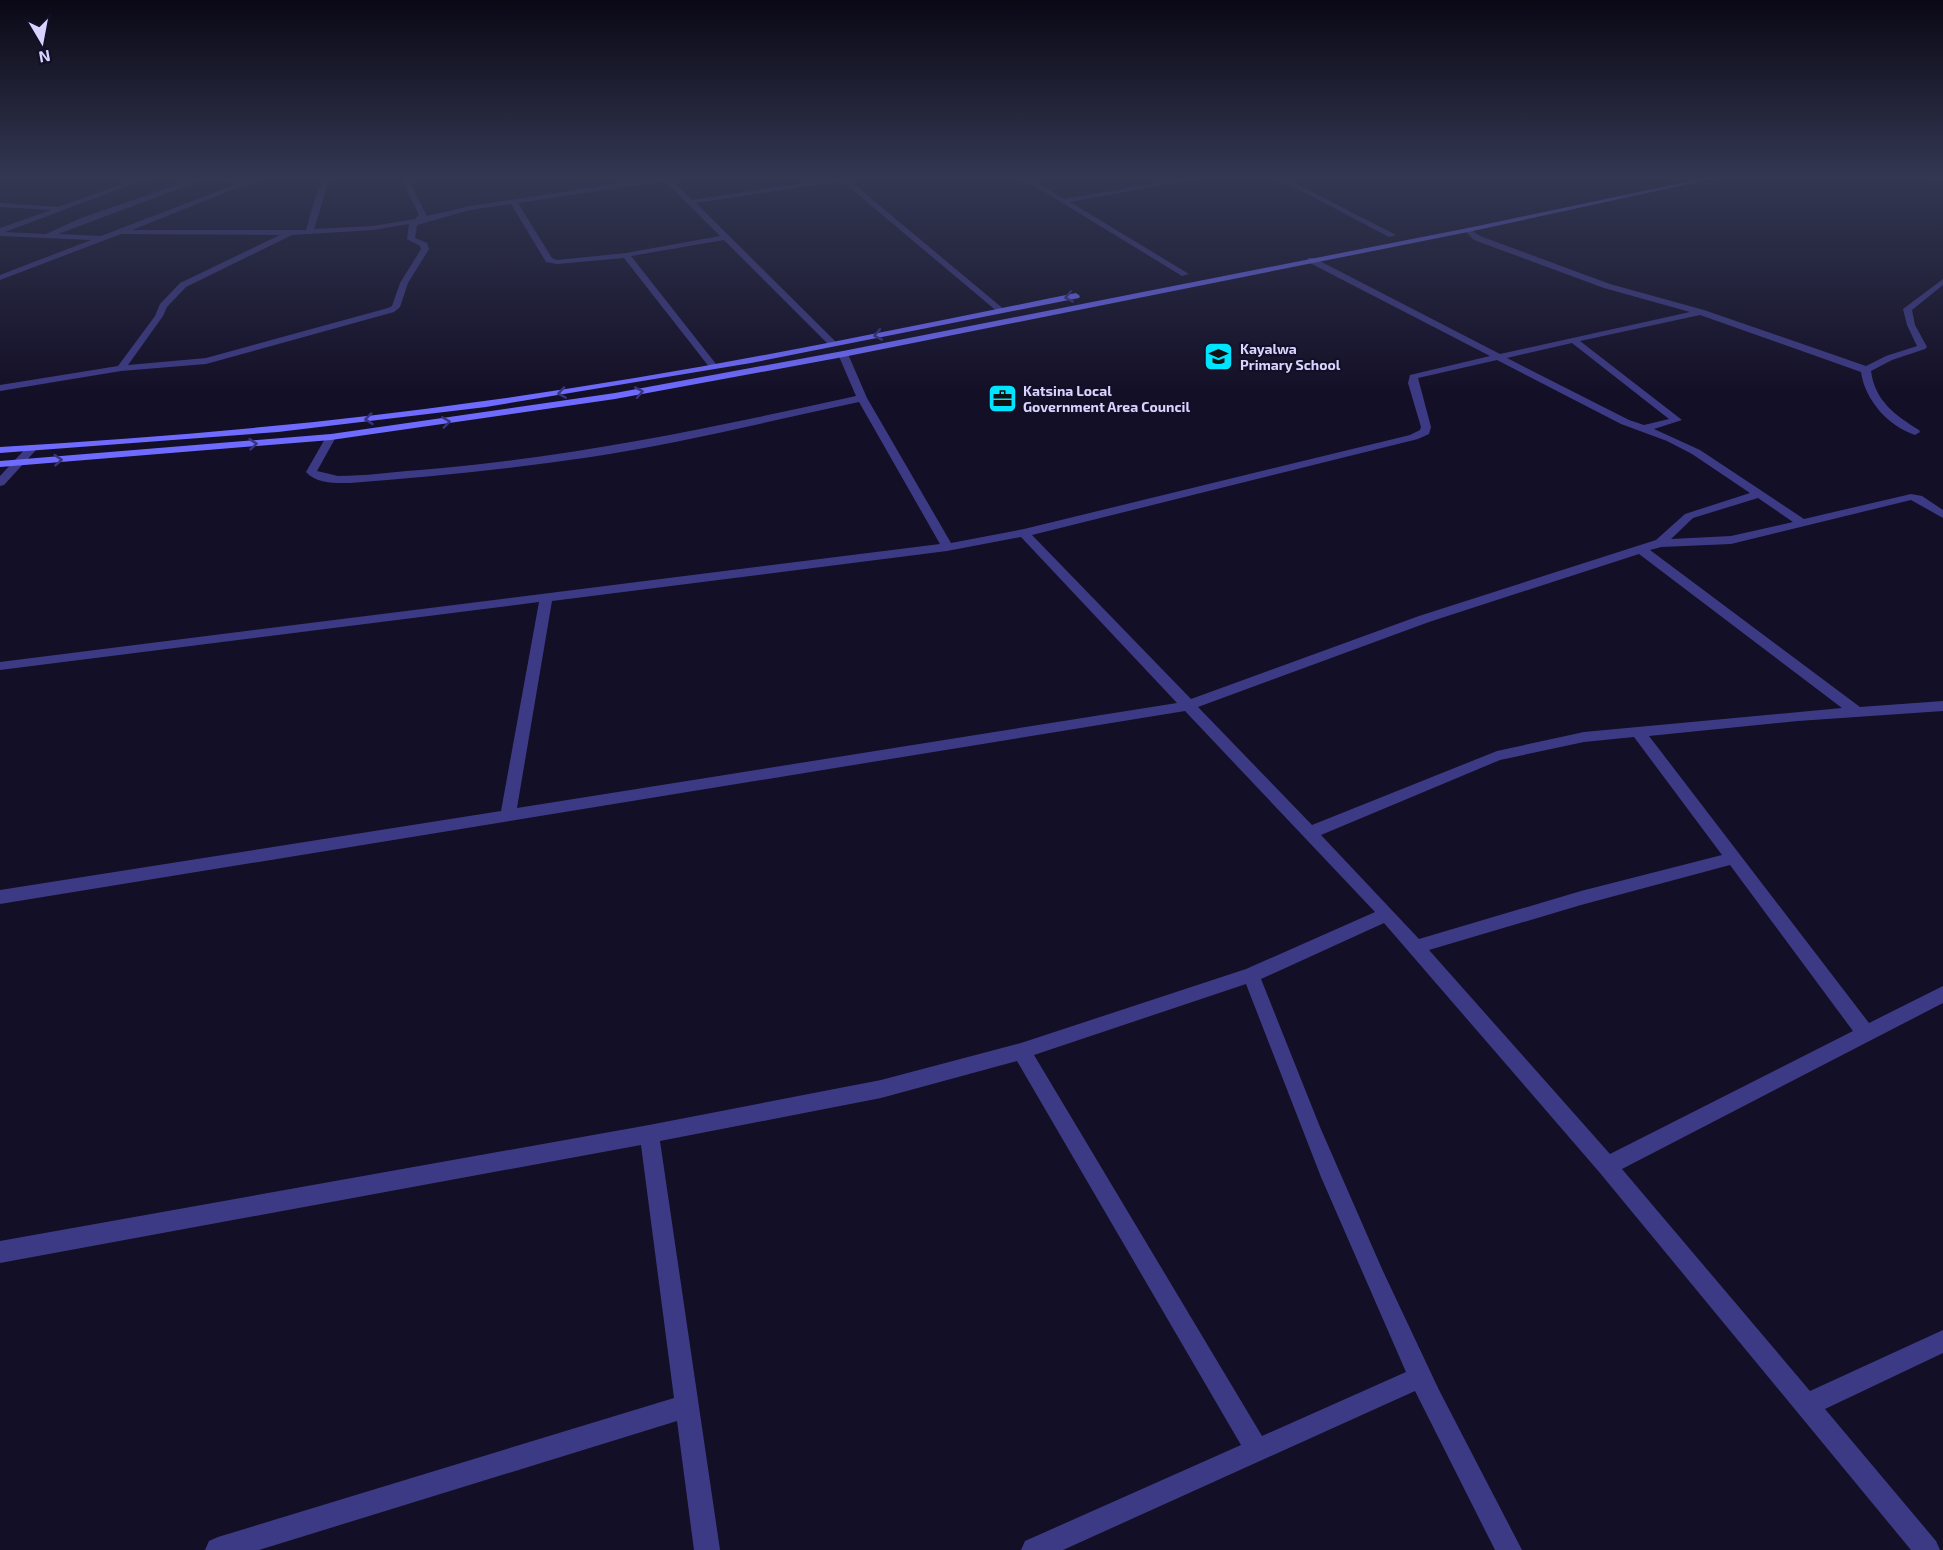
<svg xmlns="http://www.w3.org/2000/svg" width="1943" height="1550" font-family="'Exo 2',sans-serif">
<rect width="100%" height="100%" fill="#130f26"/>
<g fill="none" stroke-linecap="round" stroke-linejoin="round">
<g fill="#3d3a85" fill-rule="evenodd">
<path d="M142,177H151L5,232L46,234L81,218L199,177L247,180L257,177H265L132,230H306C312,213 316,176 337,177L328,184L314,229L373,226L415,219L419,215L401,177H407L427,216L470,206L662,177H669L692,200L841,177H856L849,180L1006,311L999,313L842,181L696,203L838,344L830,346L724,240L631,256L716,364L718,366L713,369L710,368L624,258L557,264L546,262L511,204L470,210L417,225L415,238L427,243L429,249L408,283L400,307L394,312L206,364L121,371L0,391V385L118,366L155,316L160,304L180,283L280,235L121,234L0,280V275L91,240L0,236V228L51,210L0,207V203L58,207ZM205,179L239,183L101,236L58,234ZM665,181L720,236L626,253L557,260L552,258L518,203ZM409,224L407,239L420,246L421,249L400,283L392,306L388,308L206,358L128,365L163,316L167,307L186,287L292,235L373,230Z"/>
<path d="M1020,177H1027L1064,199L1193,177H1206L1070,202L1189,274L1182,276Z"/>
<path d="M1275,177H1283L1396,235L1389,237Z"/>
<path d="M1468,228L1480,236L1610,284L1704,310L1866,366L1886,356L1917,346L1907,325L1903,309L1943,279V285L1912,310L1915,325L1927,347L1925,349L1892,360L1871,371C1875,401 1895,415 1919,430L1920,432L1915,435C1888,426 1865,400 1861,372L1700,315L1580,341L1682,420L1654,429L1700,450L1804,519L1911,494L1922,496L1943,510V518L1911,500L1731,544L1661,547L1650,550L1860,707L1943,701V711L1798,721L1649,736L1869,1023L1943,986V1003L1622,1169L1810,1391L1943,1330V1353L1825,1409L1936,1541L1940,1550H1911L1600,1173L1384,923L1261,979L1320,1127L1382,1269L1439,1390L1522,1550H1495L1415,1391L1063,1550H1021L1025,1541L1241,1445L1017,1061L881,1098L660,1141L720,1550H694L677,1421L259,1550H205L209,1541L218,1537L674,1398L641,1145L0,1263V1241L649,1125L881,1080L1021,1043L1246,969L1375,912L1185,711L0,904V890L501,811L539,602L0,670V662L940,544L859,402C770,421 681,443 591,457C511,469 430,477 350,483C334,483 317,484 306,472L326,437L331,434L336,437L317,471L338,476C365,476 392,472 420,470C568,458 711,428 856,396L838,354L843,351L848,354L867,398L951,543L1024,529L1410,435L1420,430L1421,427L1408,383L1410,375L1490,356L1308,262V258H1314L1500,354L1690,312L1604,288L1474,240L1464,230ZM1572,343L1669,419L1644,425L1629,420L1507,358ZM1497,360L1621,424L1667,441L1692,454L1750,493L1685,514L1656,540L1419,616L1191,699L1032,535L1418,439L1429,434L1431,427L1418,378ZM1758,498L1793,522L1731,536L1671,539L1693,518ZM1021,537L1177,703L517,808L552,601L947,551ZM1639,554L1842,708L1584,732L1497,751L1312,825L1198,707L1429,622ZM1634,737L1722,855L1581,891L1419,939L1321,835L1500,760L1584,742ZM1730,865L1853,1031L1610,1154L1429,950L1581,905ZM1246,984L1321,1177L1406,1372L1262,1436L1034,1055Z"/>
</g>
<g fill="#3d3a85" fill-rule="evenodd">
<path d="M1925,177H1943V181Z"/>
<path d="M32,445L36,446V450L4,485L0,486V476L28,446Z"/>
</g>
<g fill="#6f6bff" fill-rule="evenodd">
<path d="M1710,177H1721L1468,232L843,357L615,399L331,440L0,467V461L331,434L615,393L843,351L1468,228Z"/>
<path d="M1076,293L1080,296L1079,298L751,363L486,407L278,432L0,453V447C162,437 324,424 484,401C683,374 880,333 1076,293Z"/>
</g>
</g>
<defs><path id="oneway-chevron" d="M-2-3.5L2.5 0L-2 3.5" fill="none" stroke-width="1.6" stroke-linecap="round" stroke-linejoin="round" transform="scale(1.5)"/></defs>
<g stroke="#38347d">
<use href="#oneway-chevron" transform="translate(1069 297) rotate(169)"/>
<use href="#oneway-chevron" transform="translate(878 335) rotate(169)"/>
<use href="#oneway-chevron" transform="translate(639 392) rotate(-11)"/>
<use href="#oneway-chevron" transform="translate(562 393) rotate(171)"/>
<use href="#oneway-chevron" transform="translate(369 419) rotate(174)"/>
<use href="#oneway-chevron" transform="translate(446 422) rotate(-8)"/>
<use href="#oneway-chevron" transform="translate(253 444) rotate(-5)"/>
<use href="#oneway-chevron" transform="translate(58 460) rotate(-4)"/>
</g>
<linearGradient id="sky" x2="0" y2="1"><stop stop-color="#0a0815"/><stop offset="0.45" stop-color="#333752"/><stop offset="1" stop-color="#333752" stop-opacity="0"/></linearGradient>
<rect width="1943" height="394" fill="url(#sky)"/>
<defs>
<symbol id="school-square" viewBox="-11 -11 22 22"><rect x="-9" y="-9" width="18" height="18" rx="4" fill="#00e5ff" stroke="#130f26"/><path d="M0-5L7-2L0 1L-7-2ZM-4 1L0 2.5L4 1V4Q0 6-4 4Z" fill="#111"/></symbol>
<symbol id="office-square" viewBox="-11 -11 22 22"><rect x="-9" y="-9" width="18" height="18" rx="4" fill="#00e5ff" stroke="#130f26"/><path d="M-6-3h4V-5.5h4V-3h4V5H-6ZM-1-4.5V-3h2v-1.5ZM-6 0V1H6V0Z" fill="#111"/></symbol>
</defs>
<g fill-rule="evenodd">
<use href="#school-square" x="1202" y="340" width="33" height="33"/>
<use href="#office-square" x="986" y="382" width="33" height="33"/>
</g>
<g text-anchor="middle" stroke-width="4.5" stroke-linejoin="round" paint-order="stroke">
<g font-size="14" font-weight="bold" fill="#d9d4ff" stroke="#130f26" text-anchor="start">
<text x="1240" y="354">Kayalwa<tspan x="1240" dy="16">Primary School</tspan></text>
<text x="1023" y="396">Katsina Local<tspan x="1023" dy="16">Government Area Council</tspan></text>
</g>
</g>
<g transform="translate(42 42) rotate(170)" stroke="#130f26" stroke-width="4.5" paint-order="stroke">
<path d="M0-4.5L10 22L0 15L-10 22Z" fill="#d9d4ff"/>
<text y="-9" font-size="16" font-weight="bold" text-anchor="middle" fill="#d9d4ff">N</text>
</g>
</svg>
